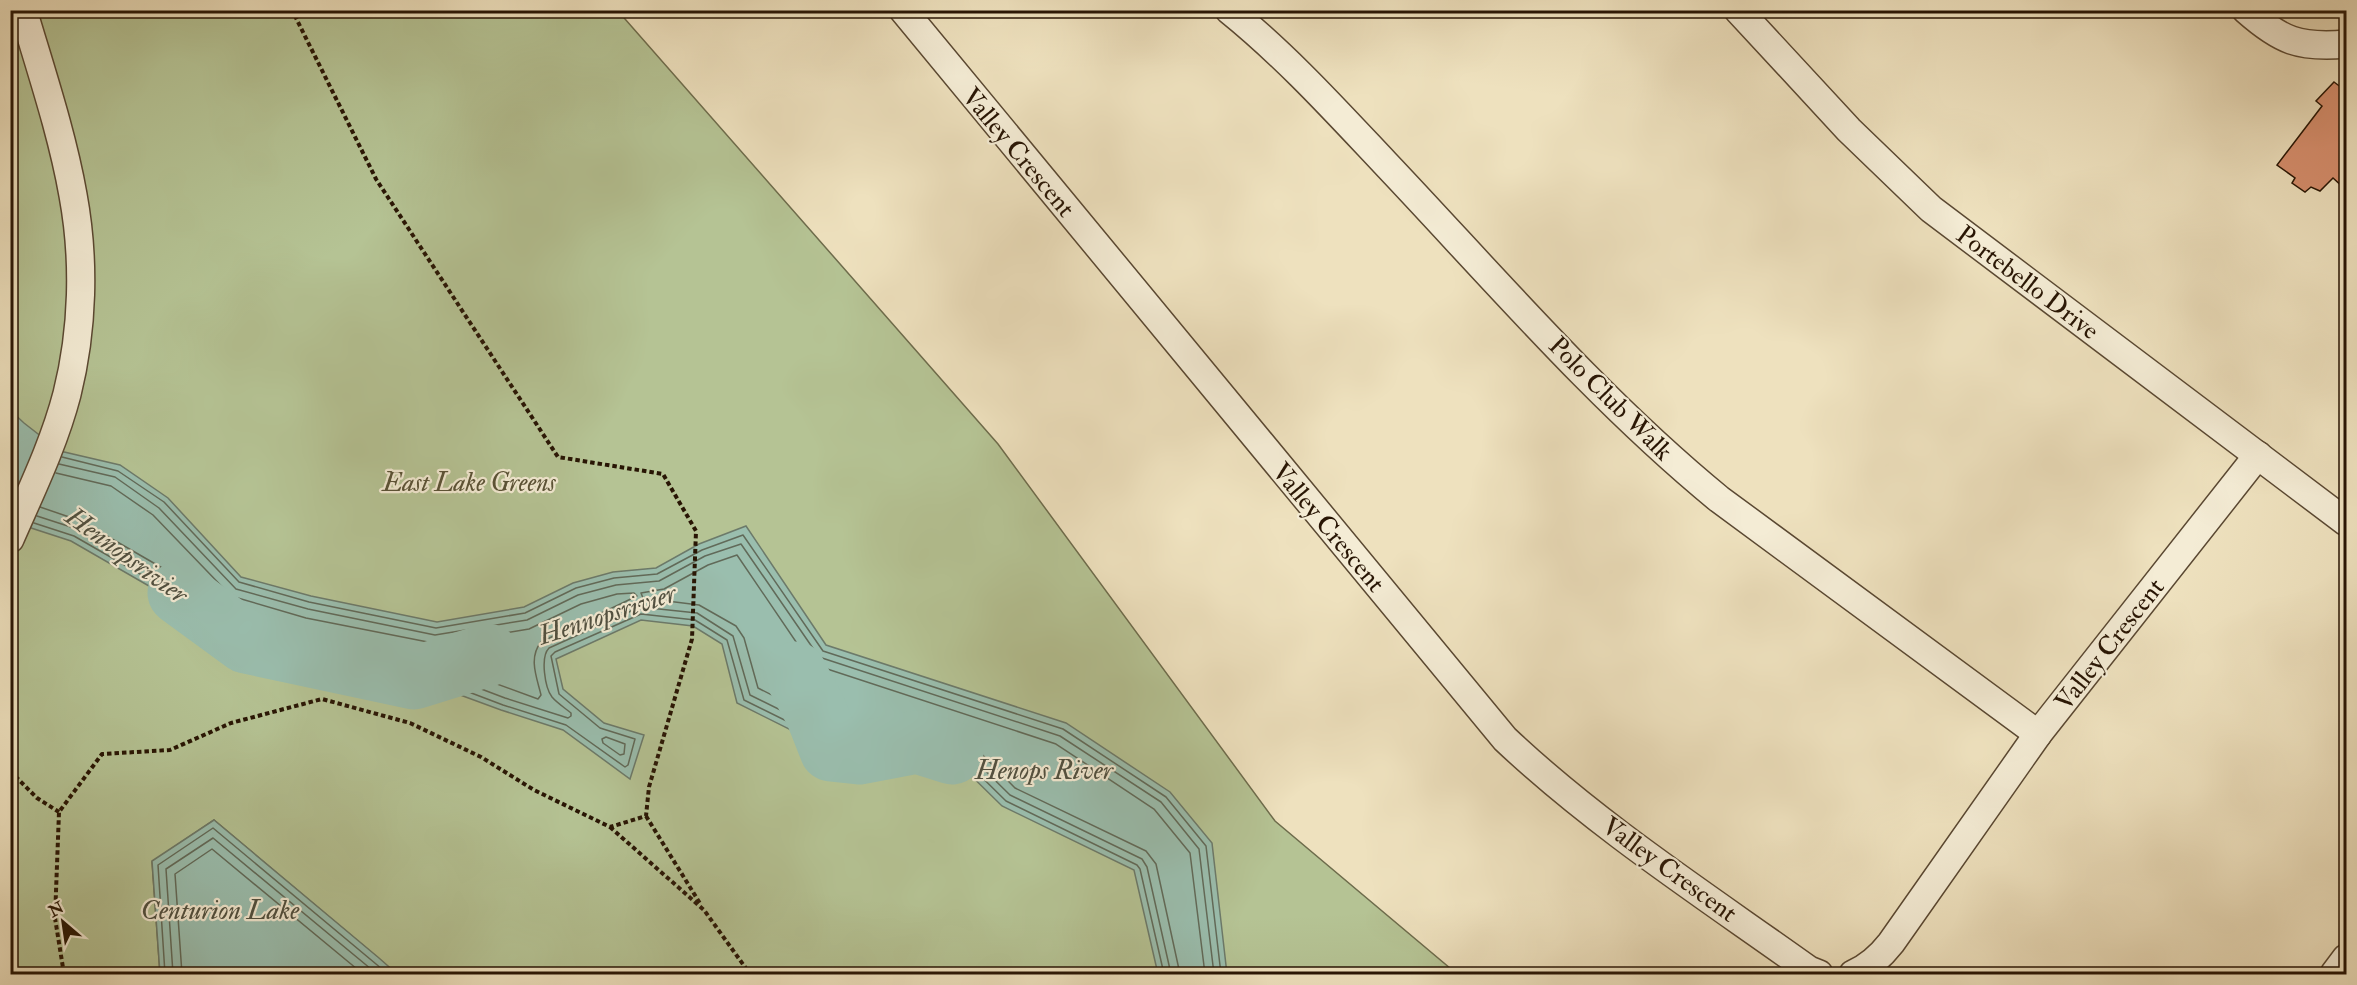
<svg xmlns="http://www.w3.org/2000/svg" width="2357" height="985" font-family="'IM FELL Double Pica',serif">
<rect width="100%" height="100%" fill="#eee1be"/>
<filter id="stains"><feTurbulence type="fractalNoise" baseFrequency=".00333" numOctaves="4"/><feColorMatrix values="0 0 0 0 .2 0 0 0 0 .09 0 0 0 0 .02 0 0 0 .5 -.17"/></filter>
<radialGradient id="worn" r=".72"><stop offset=".6" stop-color="#630" stop-opacity="0"/><stop offset="1" stop-color="#630" stop-opacity=".3"/></radialGradient>
<path fill="#b5c394" stroke="#6e6c4c" stroke-width="1.5" d="M10,11H618L998,444L1275,821L1457,974H397L214,820L152,862L160,974H11Z"/>
<g fill="#9abeae" stroke="#6c7a6a" stroke-width="1.5">
<path d="M10,410L24,423L60,451L120,465L168,498L241,577L311,596L437,622L524,607L573,583L613,572L656,568L699,544L746,526L826,645L1066,723L1170,792L1212,843L1227,974H1158L1134,870L1002,806L947,752L831,750L737,703L722,644L693,626L641,620L556,659L563,689L604,723L644,735L630,779L563,730L501,710L414,678L246,642L71,541L25,526L11,517Z"/>
<path d="M214,820L379,958L397,974H160L152,861Z"/>
</g>
<g fill="none" stroke-linecap="round" stroke-linejoin="round">
<g stroke="#616a59" stroke-width="1.5">
<path d="M62,457L118,471L164,502L239,582L309,602L436,628L525,613L576,588L614,578L657,574L702,550L743,535L823,651L1063,729L1166,797L1206,846L1221,974"/>
<path d="M59,464L115,477L159,508L236,589L308,609L435,635L527,620L578,595L616,585L659,581L705,556L741,544L819,657L1060,736L1161,802L1199,849L1214,974"/>
<path d="M40,507L81,521L254,621L420,656L538,699L541,695C537,678 528,658 541,642L637,596L634,593L617,594L581,604L529,629L438,644L306,618L231,596L153,515L111,486L56,473"/>
<path d="M37,516L77,529L251,629L418,665L505,698L568,718L571,716V713C565,708 557,703 552,697C545,688 540,657 549,648L640,607L697,613L733,636L750,695L835,737L953,739L1010,795L1142,859L1147,867L1171,974"/>
<path d="M34,523L74,536L248,636L416,672L503,705L566,725L625,767L628,765L635,739L600,728L559,694L551,656L555,652L641,614L695,620L727,640L744,700L833,744L950,746L1006,801L1137,865L1140,869L1164,974"/>
<path d="M606,737L625,744L624,754L620,755L603,743L602,739Z"/>
<path d="M165,974L158,865L213,828L388,974"/>
<path d="M173,974L166,869L213,838L377,974"/>
<path d="M182,974L175,874L212,849L363,974"/>
<path d="M1180,974L1156,864L1146,851L1015,788L963,735L955,730L837,728L758,688L744,638L736,626L699,605L643,598L641,593L664,589L708,565L737,555L807,658L815,665L1056,744L1154,809L1190,853L1205,974"/>
</g>
<g stroke="#9abeae" stroke-width="63">
<path d="M179,593L246,642L414,678L488,655"/>
<path d="M795,673L816,712L831,750L859,753L917,742L952,753"/>
</g>
</g>
<path fill="#d68e6d" stroke="#281504" stroke-width="1.5" d="M2334,82L2346,91V184L2344,188L2333,178L2320,191L2311,187L2305,192L2292,183L2295,178L2277,165L2322,106L2316,101Z"/>
<g fill="none" stroke-linecap="round" stroke-linejoin="round">
<defs>
<g id="minor">
<path d="M903,10L1505,739C1596,825 1707,897 1809,970L1819,974"/>
<path d="M1229,10C1286,56 1335,110 1385,163C1493,277 1597,399 1719,499L2038,734"/>
<path d="M1738,10L1849,130L1931,209L2346,522"/>
<path d="M2246,10C2281,41 2299,48 2346,44"/>
<path d="M10,539C31,491 54,444 67,394C83,330 85,260 73,195C62,133 41,71 23,10"/>
<path d="M1853,974C1869,967 1880,957 1891,943L2038,734L2258,455"/>
<path d="M2334,974L2346,958"/>
</g>
</defs>
<use href="#minor" stroke="#5a4832" stroke-width="30"/>
<g stroke="#281504" stroke-width="4" stroke-dasharray="4.5 3" stroke-linecap="butt">
<path d="M10,771L37,798L59,812"/>
<path d="M646,816L701,905"/>
<path d="M610,827L704,910L750,974"/>
<path d="M64,974L55,918L59,812L102,754L170,750L231,723L322,699L410,723L481,757L534,790L610,827L646,816L649,787L692,639L696,531L663,474L558,457L376,179L292,10"/>
</g>
<use href="#minor" stroke="#f4ecd5" stroke-width="27"/>
</g>
<g text-anchor="middle" stroke-width="4.5" stroke-linejoin="round" paint-order="stroke">
<g font-size="26" fill="#281504" stroke="#f4ecd5">
<text transform="translate(1019 152) rotate(50)" y="9">Valley Crescent</text>
<text transform="translate(2028 282) rotate(37)" y="9">Portebello Drive</text>
<text transform="translate(1611 398) rotate(45)" y="9">Polo Club Walk</text>
<text transform="translate(1329 527) rotate(50)" y="9">Valley Crescent</text>
<text transform="translate(2109 644) rotate(-52)" y="9">Valley Crescent</text>
<text transform="translate(1670 869) rotate(36)" y="9">Valley Crescent</text>
</g>
<g font-size="26" font-style="italic" fill="#595236" stroke="#f4ecd5">
<text x="469" y="491">East Lake Greens</text>
</g>
<g font-size="27" font-style="italic" fill="#505040" stroke="#f4ecd5">
<text transform="translate(127 555) rotate(36)" y="9">Hennopsrivier</text>
<text transform="translate(607 614) rotate(-18)" y="9">Hennopsrivier</text>
<text x="1044" y="779">Henops River</text>
<text x="220" y="919">Centurion Lake</text>
</g>
</g>
<rect width="2357" height="985" fill="none" stroke="#eee1be" stroke-width="36"/>
<rect x="12" y="12" width="2333" height="961" fill="none" stroke="#281504" stroke-width="3"/>
<rect x="18" y="18" width="2321" height="949" fill="none" stroke="#281504" stroke-width="1.5"/>
<g transform="translate(63 922) rotate(331)" stroke="#f4ecd5" stroke-width="4.5" paint-order="stroke">
<path d="M0-4.5L10 22L0 15L-10 22Z" fill="#281504"/>
<text y="-9" font-size="16" font-weight="bold" text-anchor="middle" fill="#281504">N</text>
</g>
<rect width="100%" height="100%" filter="url(#stains)"/>
<rect width="100%" height="100%" fill="url(#worn)"/>
</svg>
